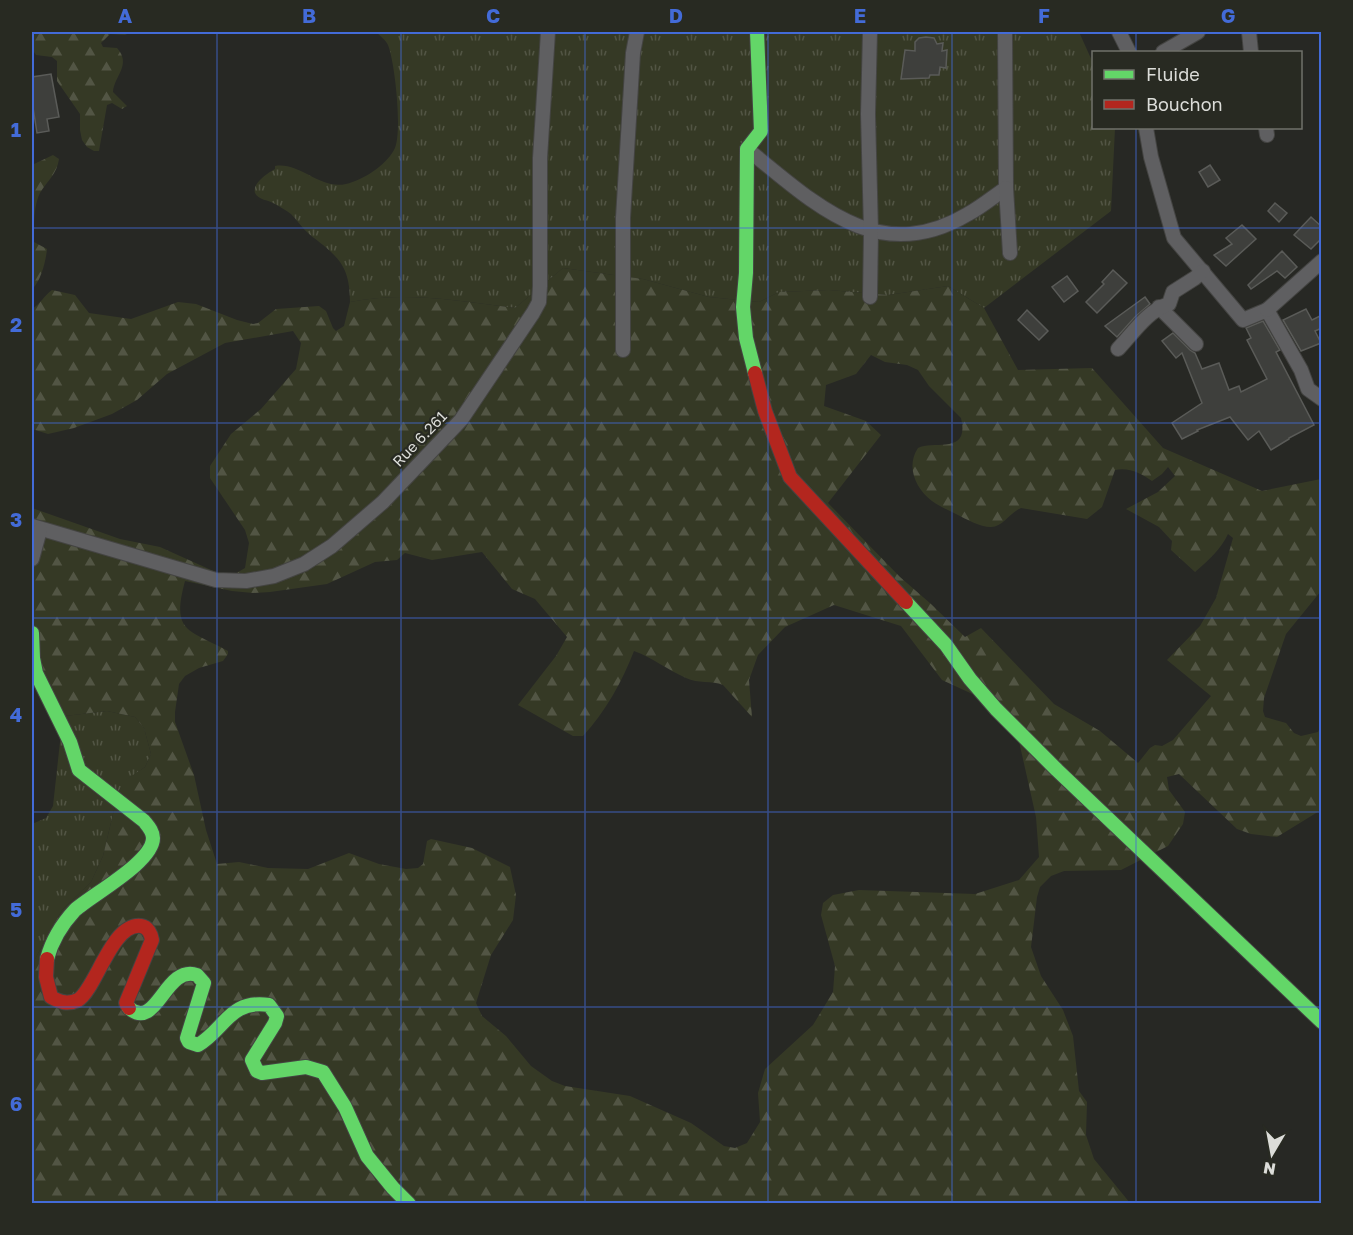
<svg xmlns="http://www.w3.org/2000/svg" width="1353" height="1235" font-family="'Golos Text',sans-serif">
<defs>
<pattern id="grass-tufts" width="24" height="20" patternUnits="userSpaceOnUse" patternTransform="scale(1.5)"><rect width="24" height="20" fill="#353925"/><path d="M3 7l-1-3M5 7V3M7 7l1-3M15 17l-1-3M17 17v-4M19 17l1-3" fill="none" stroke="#525544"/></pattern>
<pattern id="forest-firs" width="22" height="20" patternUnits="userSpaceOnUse" patternTransform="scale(1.5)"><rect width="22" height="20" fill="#353925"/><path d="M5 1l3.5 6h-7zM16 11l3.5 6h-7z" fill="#525544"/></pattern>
</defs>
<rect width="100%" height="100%" fill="#272824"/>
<g fill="url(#grass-tufts)">
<path d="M376,32H1079L1093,63L1094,128H1115L1111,211L984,308L948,286L888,295L829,290L779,292L759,302L709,297L643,279L563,268L515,308C459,301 406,291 350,302C350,264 337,256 309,234C302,228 297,220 291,214C286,210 280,207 275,204C269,200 258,200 255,193C252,183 268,173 275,169V166C300,162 320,190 346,184C363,180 385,166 394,150C403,135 395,62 388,45C386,40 380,36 376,32Z"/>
<path d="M107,711L135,717L144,728L151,754L145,767L125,781L118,793L103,856L91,882L62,910L35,959L32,994V824L46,818L53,806L60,742L65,716Z"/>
</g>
<g fill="url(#forest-firs)" fill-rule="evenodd">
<path d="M32,32H131L125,35L110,34L101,43L103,47L117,48C132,65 114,76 113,92L127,106L122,109L112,103L107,105L99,151H94L87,147L82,140L80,130V114L57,81V61L52,57L36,55L32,49Z"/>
<path d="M53,155L59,159C57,174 47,181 40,193C33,207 34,227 34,242L47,249C46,260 41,282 32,289V165Z"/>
<path d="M563,268L643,279L709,297L759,302L779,292L829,290L888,295L948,286L984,308L1018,370L1092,368L1163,448L1262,491L1321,479V591L1286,634L1264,698L1263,711L1265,717L1286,723L1294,733L1301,736L1318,732L1321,725V810L1277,837L1251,834L1237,829L1179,774L1167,777L1169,790L1185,812L1183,824L1168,846L1121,870L1064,871L1051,876L1040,887L1037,897L1031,947L1041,976L1063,1010L1073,1036L1079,1091L1087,1102L1086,1135L1094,1159L1130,1203L32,1204V994L35,959L62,910L91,882L103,856L118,793L124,781L145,767L151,754L144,728L135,717L107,711L65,716L32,668V508L120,539L160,547L220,574L233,575L245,568L249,543L245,530L210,478V466L231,434L261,409L296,369L301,343L293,331L225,343L167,374L137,400L112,414L74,428L48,434L32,429V309C40,304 44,296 52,290L75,295L89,313L131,319L178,302L196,304L237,320L253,324L258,323L276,309L319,306L326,311L333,328L336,331L344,326L350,302C405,291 459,301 515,308ZM871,355L885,362L907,365L918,370L929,386L961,418C970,455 935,440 918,448C906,466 915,488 932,501C939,506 948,510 956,514C966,519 980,527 991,527C1003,527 1009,513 1021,508L1087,519L1102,507L1115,470C1129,467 1141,473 1152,481L1162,474L1168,467L1175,476L1158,492L1126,509L1159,527L1172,541L1171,550L1195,572C1208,561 1221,549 1228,534L1233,538L1216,598L1200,626L1167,660L1211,696L1173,740L1162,746L1155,745L1150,748L1138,763L1100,731L1054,704L981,628L965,637L931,604L900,577L828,503L881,435L866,421L824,406L826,385L856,374ZM482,552L512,589L535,599L567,637L556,656L518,705L573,736H583C605,712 622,682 634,651C653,658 668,670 686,678C698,684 712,680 723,685L752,717L749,680L758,655L785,627L834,605L901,626L942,680L1005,709L1014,719L1036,817L1039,857L1019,880L975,894L859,890L833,895L823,903L821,915L835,966L833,992L813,1025L765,1069L758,1093L760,1122L747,1143L735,1148L724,1146L691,1123L630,1096L565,1086L552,1081L531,1066L506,1036L482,1016L476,1003L491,955L513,920L516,895L510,867L472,848L431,839L427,841L423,864L418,868L406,869L379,864L349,853L308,869L268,868L239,862L217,864L206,830L194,775L175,722V712L179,684L185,676L199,668L223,661L228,654V651C188,629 171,633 185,581L232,591L253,593L270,592L327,584L375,562L397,560L405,553L432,560Z"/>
</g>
<g fill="#3e3f3c" stroke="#5a5b58" stroke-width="1.5">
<path d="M926,37L934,38L937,44L943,43L942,51L947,50L946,68L940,67L939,75H930L929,78L901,79L905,50L915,51V42L919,38Z"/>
<path d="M51,74L59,117L47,119L49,131L37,133L32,101V77Z"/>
<path d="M1210,165L1220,180L1208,187L1199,172Z"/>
<path d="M1275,203L1287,213L1279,222L1268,211Z"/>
<path d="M1311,217L1322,227V238L1311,249L1294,235Z"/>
<path d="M1242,225L1256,239L1226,266L1214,255L1232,244L1226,238Z"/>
<path d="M1282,251L1297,267L1285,278L1277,271L1251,289L1248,285Z"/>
<path d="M1113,270L1127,283L1097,313L1086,302L1104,284L1102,282Z"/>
<path d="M1067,276L1078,291L1064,302L1052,287Z"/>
<path d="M1145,297L1150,304L1135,317L1117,337L1105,326Z"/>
<path d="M1306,309L1312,320L1322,315V328L1315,331L1321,343L1301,351L1283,320Z"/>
<path d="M1027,310L1048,331L1039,340L1018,320Z"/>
<path d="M1263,321L1280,350L1276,352L1314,425L1289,438V439L1271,450L1259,431L1248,440L1230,417L1197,430L1198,431L1182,439L1172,423L1202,403L1182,353L1176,358L1162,341L1173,333L1190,350L1195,353L1202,369L1219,363L1229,390L1239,386L1241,392L1267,379L1247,340L1251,338L1246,328Z"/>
</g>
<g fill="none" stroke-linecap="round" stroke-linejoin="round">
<defs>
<g id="street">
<path d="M1119,32L1129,52"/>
<path d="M1249,32L1251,52"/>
<path d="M1163,52L1198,32"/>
<path d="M1146,128L1151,157L1174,238L1243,320L1267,310L1301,370L1308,389L1322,399"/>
<path d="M1266,128L1267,135"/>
<path d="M747,149C814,203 878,268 968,214C981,207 993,197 1006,188L1005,32"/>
<path d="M1006,188L1010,253"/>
<path d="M870,297L871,231L868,114L870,32"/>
<path d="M1159,307L1196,344"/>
<path d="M1267,310L1322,261"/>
<path d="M1118,349C1134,332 1147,311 1169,304L1173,292L1195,278L1203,271"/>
<path d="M623,350V218L633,53L637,32"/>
<path d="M32,526L216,580L246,581L274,576L304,564L332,546L383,502L461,420L533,313L539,302L540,286V158L548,32"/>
<path d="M32,559L40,530"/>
</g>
<g id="fast">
<path d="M755,373L746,338L743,307L746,273L747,149L761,131L757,32"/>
<path d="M906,602L946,645L970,679L996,709L1057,770L1322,1022"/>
<path d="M32,633L33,658L36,673L70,742L79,770L144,821C148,826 153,831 153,838C153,862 93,894 75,910C62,924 52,940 47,959"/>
<path d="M129,1008C157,1032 165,964 197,975L204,983L187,1038L189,1042L198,1045C225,1029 230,999 269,1005L277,1016L275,1023L252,1060L257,1071L262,1073L306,1067L323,1072L345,1107L367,1156L393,1188L409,1204"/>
</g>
<g id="jam">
<path d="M755,373L765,411L790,477L906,602"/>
<path d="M47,959L46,977L51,997C60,1002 68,1005 78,1000C96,989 112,922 141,926C148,927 151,934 152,940L126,1003L129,1008"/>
</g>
</defs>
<use href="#street" stroke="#444442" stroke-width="16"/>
<use href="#fast" stroke="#444442" stroke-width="16"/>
<use href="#jam" stroke="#444442" stroke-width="16"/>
<use href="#street" stroke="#5f5f61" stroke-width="14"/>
<use href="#fast" stroke="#63d668" stroke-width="14"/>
<use href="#jam" stroke="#b3261e" stroke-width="14"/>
</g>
<path fill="none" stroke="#436bd8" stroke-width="1.5" stroke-opacity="0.55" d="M217,32V1204M401,32V1204M585,32V1204M768,32V1204M952,32V1204M1136,32V52M1136,128V1204M32,228H1322M32,423H1322M32,618H1322M32,812H1322M32,1007H1322"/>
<g text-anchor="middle" stroke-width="4.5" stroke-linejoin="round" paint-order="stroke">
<g font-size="15" fill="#dcddd9" stroke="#282a22">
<text transform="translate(420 439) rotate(-46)" y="5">Rue 6.261</text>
</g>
</g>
<rect width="1353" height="1235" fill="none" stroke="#282a22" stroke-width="66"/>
<rect x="1092" y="51" width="210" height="78" fill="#282a22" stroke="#70726b" stroke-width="1.5"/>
<rect x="1104" y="70" width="30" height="9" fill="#63d668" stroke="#70726b" stroke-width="1.5"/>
<text x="1146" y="81" font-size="18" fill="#dcddd9">Fluide</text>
<rect x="1104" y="100" width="30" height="9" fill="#b3261e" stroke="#70726b" stroke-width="1.5"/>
<text x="1146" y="111" font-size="18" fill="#dcddd9">Bouchon</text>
<g transform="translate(1272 1154) rotate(190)" stroke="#282a22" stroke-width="4.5" paint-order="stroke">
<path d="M0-4.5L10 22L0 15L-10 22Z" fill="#dcddd9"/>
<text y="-9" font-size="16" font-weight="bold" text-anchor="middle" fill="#dcddd9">N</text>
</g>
<rect x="33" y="33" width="1287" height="1169" fill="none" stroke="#436bd8" stroke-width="2"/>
<g font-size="20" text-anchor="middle" font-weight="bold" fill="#436bd8">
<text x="125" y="23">A</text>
<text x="309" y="23">B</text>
<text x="493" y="23">C</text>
<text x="676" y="23">D</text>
<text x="860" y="23">E</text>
<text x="1044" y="23">F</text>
<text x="1228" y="23">G</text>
<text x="16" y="137">1</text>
<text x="16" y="332">2</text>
<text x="16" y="527">3</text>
<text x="16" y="722">4</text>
<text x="16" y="917">5</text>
<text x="16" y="1111">6</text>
</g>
</svg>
